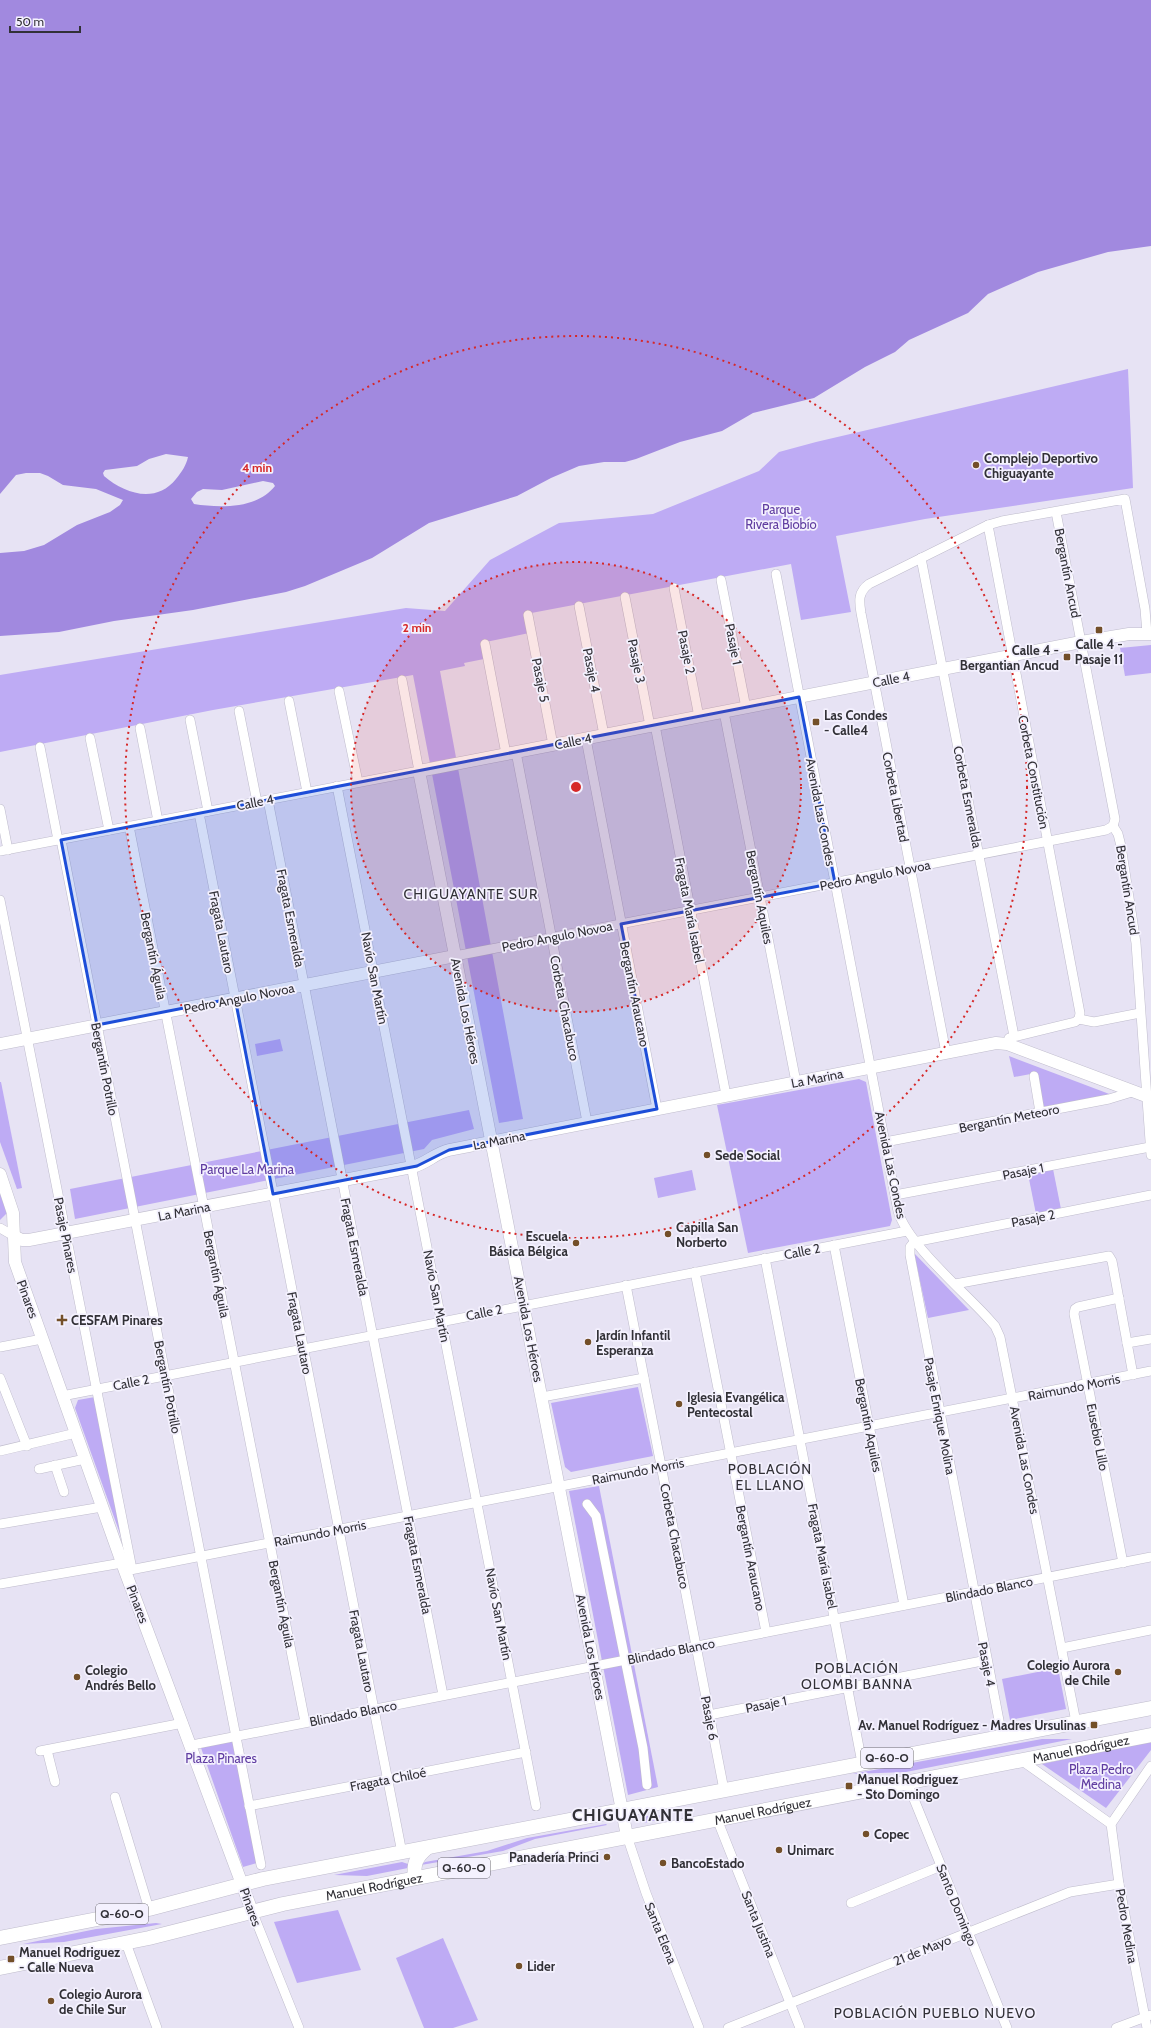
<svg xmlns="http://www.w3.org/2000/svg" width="1151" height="2028" font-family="Cabin,sans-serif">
<rect width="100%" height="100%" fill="#e7e3f4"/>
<g fill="#beabf4">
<path d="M1128,369L1133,488L925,519L836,536L851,612L801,620L791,564L526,614L529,633L481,643L484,659L464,663L465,666L440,671L523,1119L499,1123L413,675L213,710L0,752V675L406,608L445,611L490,560L559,523L653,514L759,471L779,452L816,442Z"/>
<path d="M1151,645V673L1125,676L1120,648Z"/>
<path d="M280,1039L283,1051L257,1056L255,1044Z"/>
<path d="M1009,1056L1112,1095L1042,1107L1036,1073L1014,1077Z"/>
<path d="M859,1079L866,1082L892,1220L890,1226L748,1253L717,1105Z"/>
<path d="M0,1082H1L22,1188L17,1189L0,1142Z"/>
<path d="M469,1110L474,1129L432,1140L424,1149L75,1219L70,1189Z"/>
<path d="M1053,1169L1061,1209L1036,1214L1028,1174Z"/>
<path d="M692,1170L696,1190L658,1198L654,1178Z"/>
<path d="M0,1192L7,1213L0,1220Z"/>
<path d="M914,1253L969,1310L928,1318Z"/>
<path d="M638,1387L653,1456L571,1472L565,1467L551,1403Z"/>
<path d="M95,1397L124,1545L75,1408L78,1400Z"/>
<path d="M599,1486L658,1787L628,1795L569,1491Z"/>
<path d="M1058,1668L1066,1709L1010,1720L1002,1679Z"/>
<path d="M1042,1739H1072L906,1772L852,1774Z"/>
<path d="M231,1741L233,1742L257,1863L243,1867L200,1745Z"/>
<path d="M1151,1741V1750L1106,1808L1042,1764Z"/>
<path d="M652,1815L673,1816L644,1823L643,1817Z"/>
<path d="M606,1824L607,1825L535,1839L503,1851L421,1865L425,1862L487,1851L527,1838Z"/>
<path d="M402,1862L408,1864V1868L367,1876L334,1875Z"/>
<path d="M338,1910L361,1970L297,1983L274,1922Z"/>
<path d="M156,1923L162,1924L64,1942L23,1944L96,1929Z"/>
<path d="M443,1938L478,2020L453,2028H424L396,1958Z"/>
</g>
<path fill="#a189df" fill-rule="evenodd" d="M0,0H1151V246L1108,252L1038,272L988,294L968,313L909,340L895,352L865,367L814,398L753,413L722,431L680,442L636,459L625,462H604L579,466L551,478L517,496L429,523L372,558L305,586L286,592L193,610L114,621L59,632L0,636V553L24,551L44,545L77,525L110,512L120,505L123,500L96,489L63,485L48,476L40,473H26L16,475L0,494ZM166,454L188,457C186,466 182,471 176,479C156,504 125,494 104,476L103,473L105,470L137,466L149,459ZM263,481L273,483L275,486C257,509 220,508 194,504L191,499L197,492L203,489L222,490Z"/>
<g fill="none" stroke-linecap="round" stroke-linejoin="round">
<defs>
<g id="street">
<path d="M1056,512L1115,819L1113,826"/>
<path d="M988,525L1080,1013L1079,1019"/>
<path d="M921,558L1014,1036"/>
<path d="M776,574L898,1211C907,1243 962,1290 986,1316L995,1326L1000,1337L1076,1722"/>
<path d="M721,580L746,708"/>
<path d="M674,588L699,717"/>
<path d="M625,597L650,726"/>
<path d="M579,606L604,735"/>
<path d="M528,615L553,745"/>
<path d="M485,644L506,754"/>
<path d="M339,691L358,782"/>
<path d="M289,701L307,792"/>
<path d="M239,711L257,802"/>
<path d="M724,712L796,1082"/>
<path d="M190,720L208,811"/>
<path d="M655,725L726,1095"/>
<path d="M140,728L158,821"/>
<path d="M90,738L109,830"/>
<path d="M586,739L657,1109"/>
<path d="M40,747L58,840"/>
<path d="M516,752L587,1122"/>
<path d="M337,786L536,1806"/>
<path d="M268,800L443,1695"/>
<path d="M0,809L8,850"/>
<path d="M199,813L402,1853"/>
<path d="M129,826L305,1722"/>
<path d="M1113,826L1118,834L1121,846L1136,943L1151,1155"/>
<path d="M61,840L261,1865"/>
<path d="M0,851L419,771L402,680"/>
<path d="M0,900L132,1569"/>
<path d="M455,956L1106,830L1113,826"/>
<path d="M1079,1019L1094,1022L1140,1013"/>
<path d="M1009,1038L1075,1022L1079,1019"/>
<path d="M946,1053L861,613C859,601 858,592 869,584L988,525L1002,521L1125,499L1145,609L1147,634"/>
<path d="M1034,1076L1040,1112"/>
<path d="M885,1142L1109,1099L1132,1092"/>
<path d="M895,1195L1150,1147"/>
<path d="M0,1228L14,1236"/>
<path d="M834,1245L904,1605"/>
<path d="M765,1258L862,1763"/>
<path d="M695,1272L766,1632"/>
<path d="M955,1284L1109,1256L1112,1261L1133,1375"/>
<path d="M626,1285L724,1790"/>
<path d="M1119,1298L1078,1307L1075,1309L1074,1314L1123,1563"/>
<path d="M1127,1343L1151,1339"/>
<path d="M0,1347L42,1339"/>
<path d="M0,1378L27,1446"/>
<path d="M62,1396L907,1231"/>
<path d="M542,1397L644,1378"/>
<path d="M0,1451L76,1433"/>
<path d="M55,1465L64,1492"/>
<path d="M39,1469L85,1459"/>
<path d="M587,1504L596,1516L643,1748L647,1785"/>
<path d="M0,1524L102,1507"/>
<path d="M125,1571L1151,1371"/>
<path d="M0,1584L122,1563"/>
<path d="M1062,1648L1151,1630"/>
<path d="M709,1715L987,1660"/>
<path d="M1002,1736L910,1255V1247L914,1242L1151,1195"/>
<path d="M192,1745L1151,1557"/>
<path d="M47,1750L55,1782"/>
<path d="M40,1751L183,1723"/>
<path d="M1021,1760L1111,1824"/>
<path d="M907,1782L1007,2028"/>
<path d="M115,1797L149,1909"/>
<path d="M249,1806L526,1752"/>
<path d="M717,1819L800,2028"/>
<path d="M627,1836L646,1893L699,2028"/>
<path d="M851,1903L941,1866"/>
<path d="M252,1911L299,2028"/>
<path d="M126,1943L157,2028"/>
<path d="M728,2028L1055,1898L1070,1892L1119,1884"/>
<path d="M1116,2028L1151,2015"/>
<path d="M1147,2028L1119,1884L1111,1824L1151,1766"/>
</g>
<g id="secondary">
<path d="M0,1044L455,956"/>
<path d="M0,1174L13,1213L15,1262L125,1571L252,1911"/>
<path d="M14,1236L22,1240H29L412,1167C426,1164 435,1153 449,1150L996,1043L1007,1044L1151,1098"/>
<path d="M627,1836L419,771L1081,642L1129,634H1151"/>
</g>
<g id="primary">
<path d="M415,1878C413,1864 416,1857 427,1848"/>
<path d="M0,1938L149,1909L263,1879L1151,1708"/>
<path id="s1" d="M0,1968L149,1938L283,1904L1151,1735"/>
</g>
</defs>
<use href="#street" stroke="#bfbccc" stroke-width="10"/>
<use href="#secondary" stroke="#bfbccc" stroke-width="13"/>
<use href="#primary" stroke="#bfbccc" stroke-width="15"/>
<use href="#street" stroke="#fff" stroke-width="9"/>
<use href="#secondary" stroke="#fff" stroke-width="12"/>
<use href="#primary" stroke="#fff" stroke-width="14"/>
</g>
<path fill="#1d4ed8" fill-opacity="0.2" stroke="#1d4ed8" stroke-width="3" stroke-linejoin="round" d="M799,697L835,883L621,924L657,1109L449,1150L417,1166L273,1194L235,998L97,1025L61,840Z"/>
<circle cx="576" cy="787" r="225" fill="#d62828" fill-opacity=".12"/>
<g fill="none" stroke="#d62828" stroke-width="2" stroke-dasharray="2 4">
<circle cx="576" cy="787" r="225"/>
<circle cx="576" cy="787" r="451"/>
</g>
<g fill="#734f29" stroke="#f4f1fe" stroke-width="1.5">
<circle cx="976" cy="465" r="4"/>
<rect x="1095" y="626" width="8" height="8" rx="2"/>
<rect x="1063" y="653" width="8" height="8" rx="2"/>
<rect x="812" y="718" width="8" height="8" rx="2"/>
<circle cx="707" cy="1155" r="4"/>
<circle cx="668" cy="1234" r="4"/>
<circle cx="576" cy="1243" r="4"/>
<path d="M60 1314h4v4h4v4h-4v4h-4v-4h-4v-4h4z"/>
<circle cx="588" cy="1342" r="4"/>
<circle cx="679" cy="1404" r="4"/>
<circle cx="1118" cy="1672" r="4"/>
<circle cx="77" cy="1677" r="4"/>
<rect x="1090" y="1721" width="8" height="8" rx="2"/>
<rect x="845" y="1782" width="8" height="8" rx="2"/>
<circle cx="866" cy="1834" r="4"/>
<circle cx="779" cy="1850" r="4"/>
<circle cx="607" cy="1857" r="4"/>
<circle cx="663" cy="1863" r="4"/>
<rect x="7" y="1955" width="8" height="8" rx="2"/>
<circle cx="519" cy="1966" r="4"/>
<circle cx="51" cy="2001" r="4"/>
</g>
<g text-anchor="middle" stroke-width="3.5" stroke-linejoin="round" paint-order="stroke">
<g fill="#f4f1fe" stroke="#6c6b73" stroke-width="1">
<rect x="861" y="1748" width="52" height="20" rx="3"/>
<rect x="438" y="1858" width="52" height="20" rx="3"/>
<rect x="96" y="1904" width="52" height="20" rx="3"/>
</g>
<g font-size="12" font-weight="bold" fill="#323137">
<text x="887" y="1762">Q-60-O</text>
<text x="464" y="1872">Q-60-O</text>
<text x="122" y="1918">Q-60-O</text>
</g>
<g font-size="13" font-weight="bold" fill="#323137" stroke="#f4f1fe" text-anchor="start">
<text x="984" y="463">Complejo Deportivo<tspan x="984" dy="15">Chiguayante</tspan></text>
<text x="1099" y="649" text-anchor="middle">Calle 4 -<tspan x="1099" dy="15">Pasaje 11</tspan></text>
<text x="1059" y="655" text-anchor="end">Calle 4 -<tspan x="1059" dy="15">Bergantian Ancud</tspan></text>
<text x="824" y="720">Las Condes<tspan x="824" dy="15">- Calle4</tspan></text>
<text x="715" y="1160">Sede Social</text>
<text x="676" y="1232">Capilla San<tspan x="676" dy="15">Norberto</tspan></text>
<text x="568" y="1241" text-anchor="end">Escuela<tspan x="568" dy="15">Básica Bélgica</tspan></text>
<text x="71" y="1325">CESFAM Pinares</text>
<text x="596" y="1340">Jardín Infantil<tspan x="596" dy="15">Esperanza</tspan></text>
<text x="687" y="1402">Iglesia Evangélica<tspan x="687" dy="15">Pentecostal</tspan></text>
<text x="1110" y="1670" text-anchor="end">Colegio Aurora<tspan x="1110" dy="15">de Chile</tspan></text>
<text x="85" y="1675">Colegio<tspan x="85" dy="15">Andrés Bello</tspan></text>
<text x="1086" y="1730" text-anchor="end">Av. Manuel Rodríguez - Madres Ursulinas</text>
<text x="857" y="1784">Manuel Rodriguez<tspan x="857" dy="15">- Sto Domingo</tspan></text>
<text x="874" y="1839">Copec</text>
<text x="787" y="1855">Unimarc</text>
<text x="599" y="1862" text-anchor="end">Panadería Princi</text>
<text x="671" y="1868">BancoEstado</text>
<text x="19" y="1957">Manuel Rodriguez<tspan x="19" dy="15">- Calle Nueva</tspan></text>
<text x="527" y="1971">Lider</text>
<text x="59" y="1999">Colegio Aurora<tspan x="59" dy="15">de Chile Sur</tspan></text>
</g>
<g font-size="13" fill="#603da1" stroke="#f4f1fe">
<text x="781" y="514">Parque<tspan x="781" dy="15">Rivera Biobío</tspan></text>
<text x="247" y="1174">Parque La Marina</text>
<text x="221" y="1763">Plaza Pinares</text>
<text x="1101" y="1774">Plaza Pedro<tspan x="1101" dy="15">Medina</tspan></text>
</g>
<g font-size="13" fill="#323137" stroke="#f4f1fe">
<text transform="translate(1068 573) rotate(79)" y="5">Bergantín Ancud</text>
<text transform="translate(734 644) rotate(79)" y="5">Pasaje 1</text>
<text transform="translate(687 652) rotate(79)" y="5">Pasaje 2</text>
<text transform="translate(637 661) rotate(79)" y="5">Pasaje 3</text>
<text transform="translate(592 670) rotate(79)" y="5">Pasaje 4</text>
<text transform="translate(891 679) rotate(-11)" y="5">Calle 4</text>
<text transform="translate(541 680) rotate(79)" y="5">Pasaje 5</text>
<text transform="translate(573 741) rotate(-11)" y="5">Calle 4</text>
<text transform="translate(1034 772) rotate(79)" y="5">Corbeta Constitución</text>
<text transform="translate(896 797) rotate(79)" y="5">Corbeta Libertad</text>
<text transform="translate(968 797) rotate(79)" y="5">Corbeta Esmeralda</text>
<text transform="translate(255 802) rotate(-11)" y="5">Calle 4</text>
<text transform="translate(821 812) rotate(79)" y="5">Avenida Las Condes</text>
<text transform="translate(875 875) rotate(-11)" y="5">Pedro Angulo Novoa</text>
<text transform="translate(1128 890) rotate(81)" y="5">Bergantín Ancud</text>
<text transform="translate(760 897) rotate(79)" y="5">Bergantín Aquiles</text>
<text transform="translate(690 910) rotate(79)" y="5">Fragata María Isabel</text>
<text transform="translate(291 918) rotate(79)" y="5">Fragata Esmeralda</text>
<text transform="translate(222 932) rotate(79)" y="5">Fragata Lautaro</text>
<text transform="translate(557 936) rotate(-11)" y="5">Pedro Angulo Novoa</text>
<text transform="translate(154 956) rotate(79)" y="5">Bergantín Águila</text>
<text transform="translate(375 978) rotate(79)" y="5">Navío San Martín</text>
<text transform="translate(635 994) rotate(79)" y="5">Bergantín Araucano</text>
<text transform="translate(239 998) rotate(-11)" y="5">Pedro Angulo Novoa</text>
<text transform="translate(565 1008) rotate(79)" y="5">Corbeta Chacabuco</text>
<text transform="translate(466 1011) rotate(79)" y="5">Avenida Los Héroes</text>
<text transform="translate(105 1069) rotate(79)" y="5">Bergantín Potrillo</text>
<text transform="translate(817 1078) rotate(-11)" y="5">La Marina</text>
<text transform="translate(1009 1118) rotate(-11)" y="5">Bergantín Meteoro</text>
<text transform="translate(499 1140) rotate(-11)" y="5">La Marina</text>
<text transform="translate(891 1165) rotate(78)" y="5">Avenida Las Condes</text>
<text transform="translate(1023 1171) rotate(-11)" y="5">Pasaje 1</text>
<text transform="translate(184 1211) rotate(-11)" y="5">La Marina</text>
<text transform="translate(1033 1218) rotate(-11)" y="5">Pasaje 2</text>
<text transform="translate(66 1235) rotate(79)" y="5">Pasaje Pinares</text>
<text transform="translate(355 1247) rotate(79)" y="5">Fragata Esmeralda</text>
<text transform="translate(802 1251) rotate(-11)" y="5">Calle 2</text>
<text transform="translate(217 1274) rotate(79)" y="5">Bergantín Águila</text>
<text transform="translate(437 1296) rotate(79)" y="5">Navío San Martín</text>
<text transform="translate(28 1299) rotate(70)" y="5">Pinares</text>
<text transform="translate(484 1312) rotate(-11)" y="5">Calle 2</text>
<text transform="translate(529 1329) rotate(79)" y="5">Avenida Los Héroes</text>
<text transform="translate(300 1333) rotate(79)" y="5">Fragata Lautaro</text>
<text transform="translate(131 1382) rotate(-11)" y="5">Calle 2</text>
<text transform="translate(168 1387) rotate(79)" y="5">Bergantín Potrillo</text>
<text transform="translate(1074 1387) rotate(-11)" y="5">Raimundo Morris</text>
<text transform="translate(940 1416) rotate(79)" y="5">Pasaje Enrique Molina</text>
<text transform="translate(869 1425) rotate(79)" y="5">Bergantín Aquiles</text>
<text transform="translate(1098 1437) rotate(79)" y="5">Eusebio Lillo</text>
<text transform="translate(1025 1460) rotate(79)" y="5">Avenida Las Condes</text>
<text transform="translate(638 1471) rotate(-11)" y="5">Raimundo Morris</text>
<text transform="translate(320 1533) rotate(-11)" y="5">Raimundo Morris</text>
<text transform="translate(675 1536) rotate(79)" y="5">Corbeta Chacabuco</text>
<text transform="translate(823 1556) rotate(79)" y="5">Fragata María Isabel</text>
<text transform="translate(751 1558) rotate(79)" y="5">Bergantín Araucano</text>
<text transform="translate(418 1565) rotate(79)" y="5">Fragata Esmeralda</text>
<text transform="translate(989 1589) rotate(-11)" y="5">Blindado Blanco</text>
<text transform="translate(138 1604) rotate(69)" y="5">Pinares</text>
<text transform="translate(282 1604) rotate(79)" y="5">Bergantín Águila</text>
<text transform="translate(499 1614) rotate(79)" y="5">Navío San Martín</text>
<text transform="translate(591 1647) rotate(79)" y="5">Avenida Los Héroes</text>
<text transform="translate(362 1651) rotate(79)" y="5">Fragata Lautaro</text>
<text transform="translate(671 1651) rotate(-11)" y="5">Blindado Blanco</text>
<text transform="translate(987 1664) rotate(79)" y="5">Pasaje 4</text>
<text transform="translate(766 1704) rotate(-11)" y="5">Pasaje 1</text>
<text transform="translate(353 1713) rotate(-11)" y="5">Blindado Blanco</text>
<text transform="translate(710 1718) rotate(79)" y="5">Pasaje 6</text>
<text dy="5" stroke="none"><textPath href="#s1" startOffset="1103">Manuel Rodríguez</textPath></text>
<text transform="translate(388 1779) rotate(-11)" y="5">Fragata Chiloé</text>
<text dy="5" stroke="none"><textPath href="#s1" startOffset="779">Manuel Rodríguez</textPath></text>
<text dy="5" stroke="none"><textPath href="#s1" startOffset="383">Manuel Rodríguez</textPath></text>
<text transform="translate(957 1905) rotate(68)" y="5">Santo Domingo</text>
<text transform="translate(251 1907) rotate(70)" y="5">Pinares</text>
<text transform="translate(759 1924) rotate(68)" y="5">Santa Justina</text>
<text transform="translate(1127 1926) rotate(80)" y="5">Pedro Medina</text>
<text transform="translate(661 1933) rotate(68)" y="5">Santa Elena</text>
<text transform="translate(922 1950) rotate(-22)" y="5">21 de Mayo</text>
</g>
<g font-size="14" letter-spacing="1" fill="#323137" stroke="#f4f1fe">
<text x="471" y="899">CHIGUAYANTE SUR</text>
<text x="770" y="1474">POBLACIÓN<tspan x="770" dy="16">EL LLANO</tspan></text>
<text x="857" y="1673">POBLACIÓN<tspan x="857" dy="16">OLOMBI BANNA</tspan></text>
<text x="935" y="2018">POBLACIÓN PUEBLO NUEVO</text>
</g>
<g font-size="17" font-weight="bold" letter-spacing="1" fill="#323137" stroke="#f4f1fe">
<text x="633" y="1821">CHIGUAYANTE</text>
</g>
</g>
<circle cx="576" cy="787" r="6" fill="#d62828" stroke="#f4f1fe" stroke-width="2"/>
<g font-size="12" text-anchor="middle" font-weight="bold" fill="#d62828" stroke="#f4f1fe" stroke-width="3.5" stroke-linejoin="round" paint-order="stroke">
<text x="257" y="472">4 min</text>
<text x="417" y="632">2 min</text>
</g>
<path d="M10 26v6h70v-6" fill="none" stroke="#323137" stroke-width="2"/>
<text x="16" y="26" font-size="12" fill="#323137" stroke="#f4f1fe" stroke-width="3" paint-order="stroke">50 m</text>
</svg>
